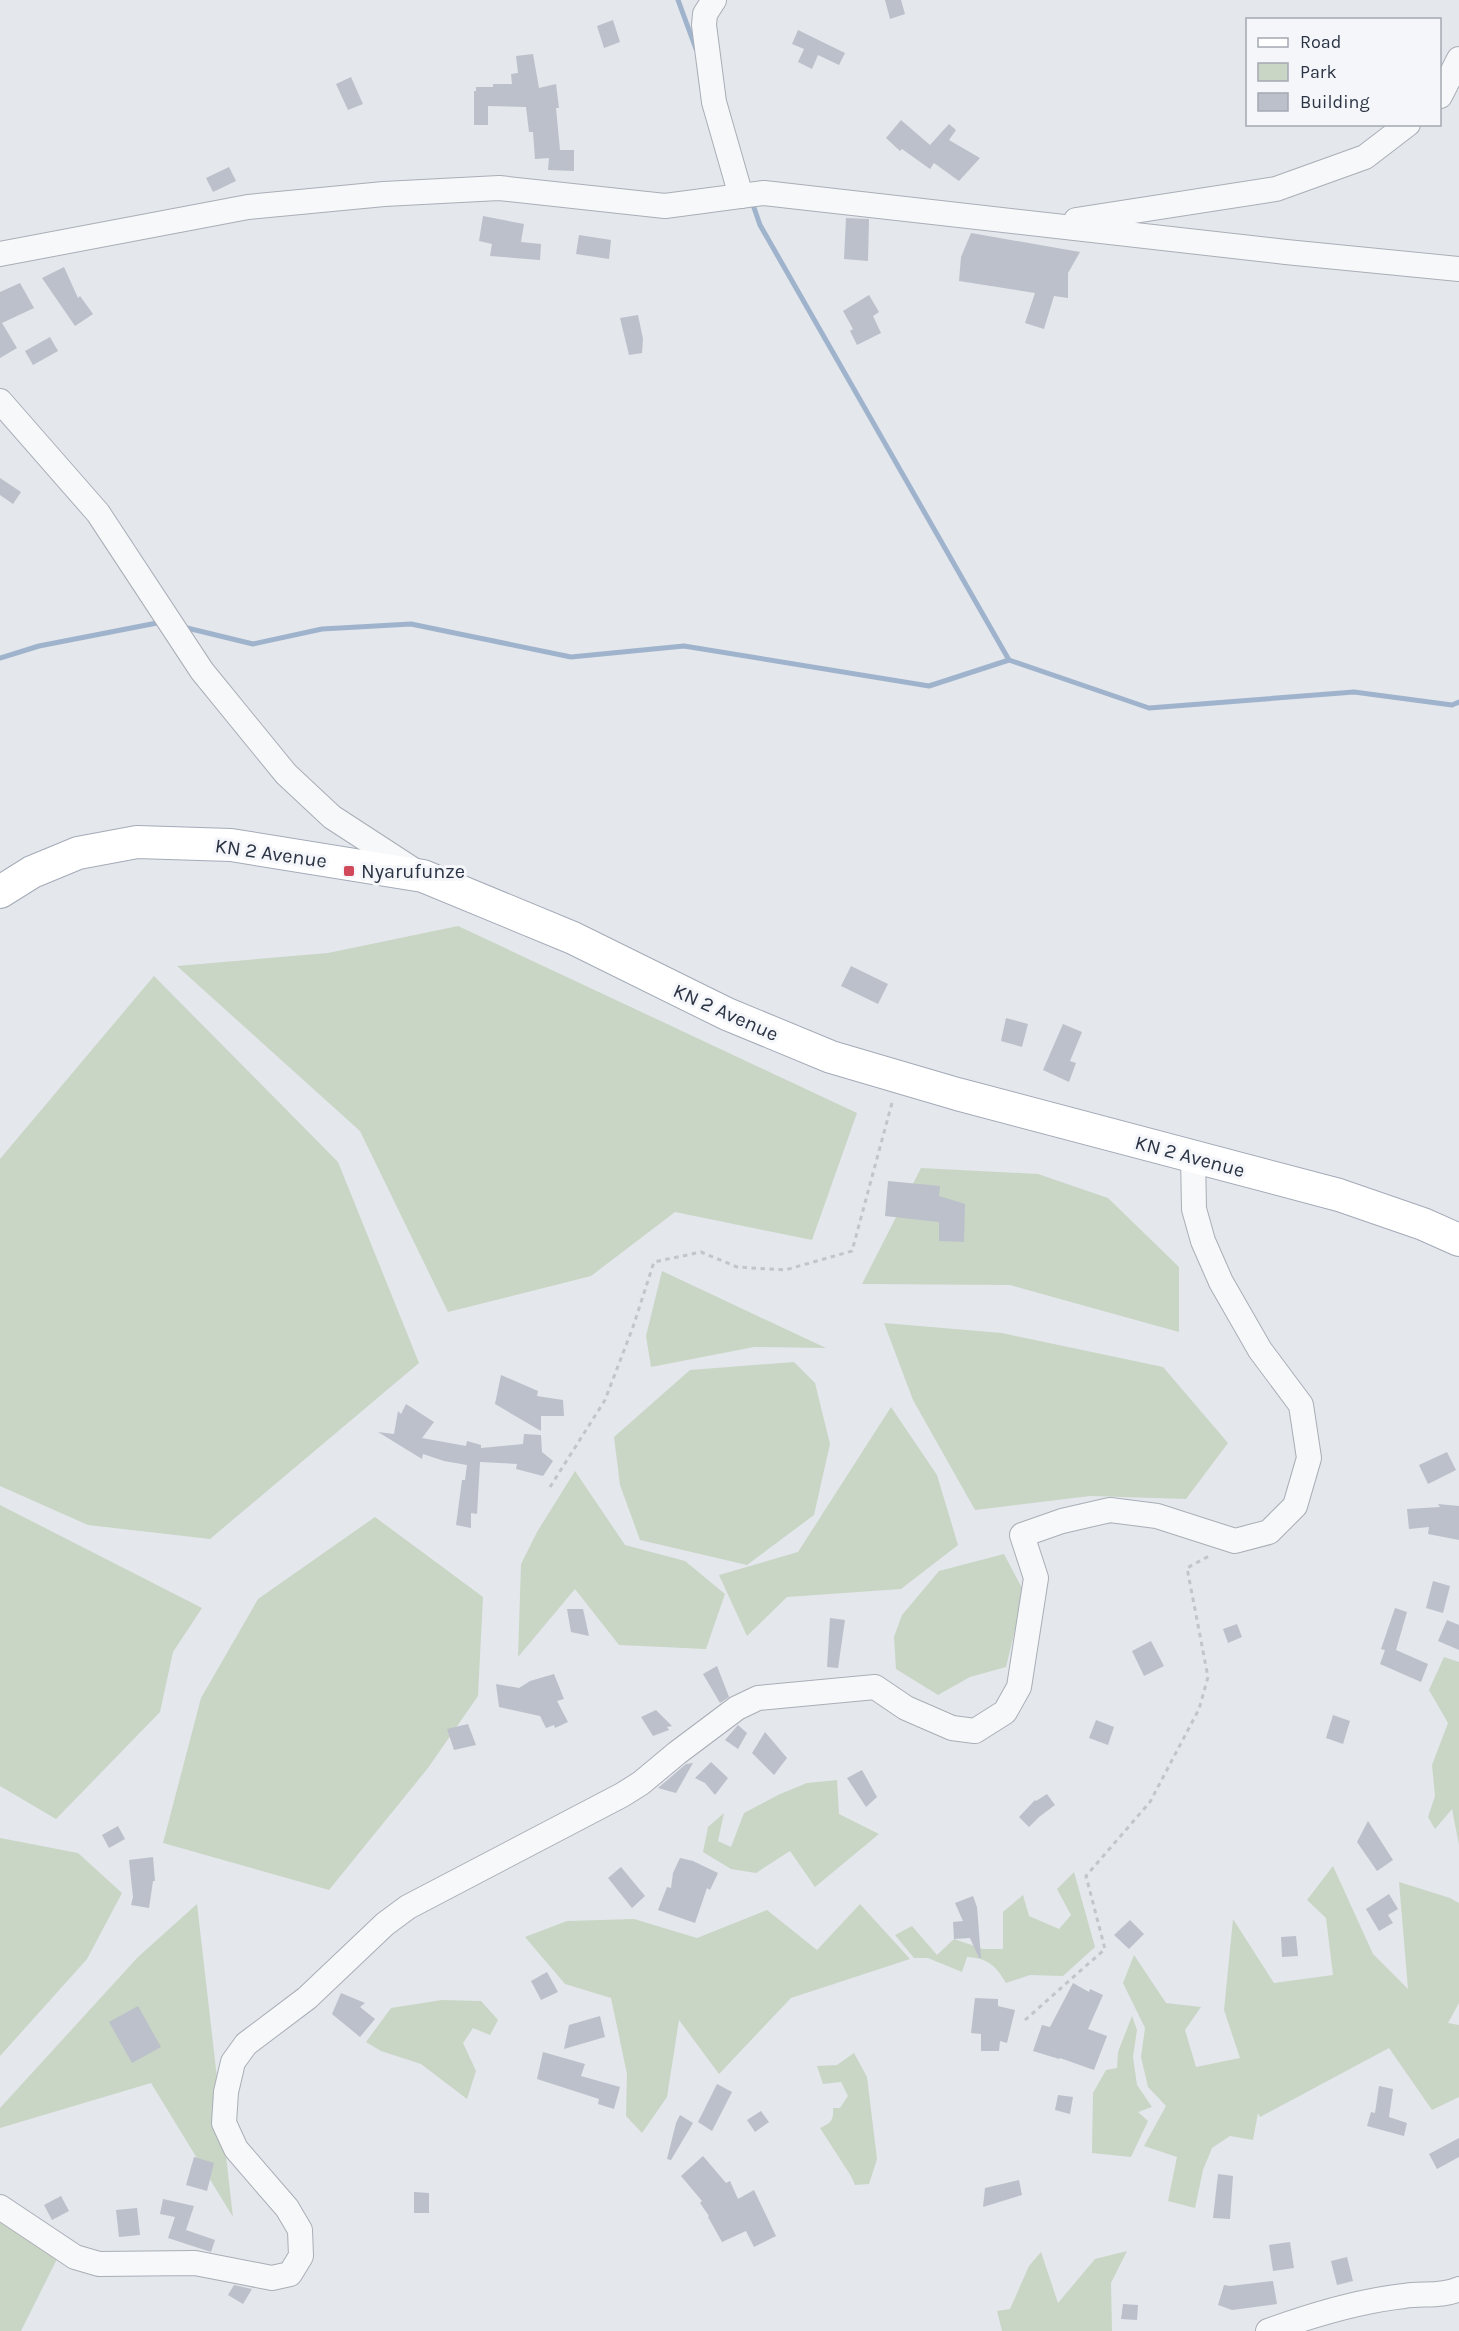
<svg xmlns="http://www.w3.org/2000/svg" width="1459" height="2331" font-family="Karla,sans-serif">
<rect width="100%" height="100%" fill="#e4e7ec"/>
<g fill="#c9d6c5">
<path d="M458,926L857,1113L812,1240L675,1212L591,1276L448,1312L360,1131L177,966L328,953Z"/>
<path d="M154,976L338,1162L419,1363L210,1539L88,1525L0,1486V1159Z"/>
<path d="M921,1168L1038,1174L1108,1198L1179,1267V1332L1010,1285L862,1284Z"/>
<path d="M662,1271L826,1348L754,1347L651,1367L646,1336Z"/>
<path d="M884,1323L1002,1333L1163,1367L1228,1443L1186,1499L1090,1496L975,1510L913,1400Z"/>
<path d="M794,1362L815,1383L830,1444L814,1515L747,1565L640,1540L620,1485L614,1437L690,1370Z"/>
<path d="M891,1407L937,1475L958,1545L901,1589L787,1597L747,1636L719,1575L798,1552Z"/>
<path d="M575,1471L625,1545L685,1561L725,1594L706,1649L619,1645L575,1589L518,1657L521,1564L537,1532Z"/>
<path d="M0,1505L202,1608L173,1652L160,1712L56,1819L0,1786Z"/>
<path d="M375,1517L483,1597L478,1696L428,1768L329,1890L163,1843L201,1698L258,1599Z"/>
<path d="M1004,1554L1024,1592L1006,1667L970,1677L938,1695L896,1669L894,1637L902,1615L939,1571Z"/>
<path d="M1444,1657L1459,1662V1845L1452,1809L1435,1829L1428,1817L1435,1796L1432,1765L1448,1723L1429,1690Z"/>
<path d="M837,1780L839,1814L879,1834L815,1887L790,1851L756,1873L731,1869L703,1852L708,1827L724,1813L718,1841L731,1847L744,1813L780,1794L807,1783Z"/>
<path d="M0,1838L78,1853L122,1893L87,1959L0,2056Z"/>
<path d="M1333,1866L1373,1954L1408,1989L1399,1882L1450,1898L1459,1903V2003L1448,2023L1459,2025V2097L1432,2110L1389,2048L1260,2117L1258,2113L1253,2140L1230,2136L1212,2148L1203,2170L1195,2208L1168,2201L1177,2157L1144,2146L1166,2106L1148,2087L1141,2057L1145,2028L1123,1983L1134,1955L1166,2003L1201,2007L1185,2030L1196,2067L1240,2058L1224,2010L1233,1919L1274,1983L1333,1975L1326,1918L1307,1900Z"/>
<path d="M1074,1872L1095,1947L1063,1976L1030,1975L1006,1983C996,1966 988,1958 967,1957L962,1972L928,1958H914L895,1935L912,1926L937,1955L954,1939L983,1949H1003V1912L1023,1895L1029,1916L1059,1929L1071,1915L1057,1889Z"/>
<path d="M197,1904L233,2217L151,2083L0,2128V2108L138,1957Z"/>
<path d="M860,1904L910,1959L791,1998L719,2074L679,2020L667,2097L642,2133L626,2116L627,2074L611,1998L565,1984L525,1937L567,1921L634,1919L697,1938L767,1910L817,1950Z"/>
<path d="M442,2000L481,2001L498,2020L490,2035L473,2028L463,2043L476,2071L467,2099L421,2064L381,2051L366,2042L391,2008Z"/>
<path d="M1132,2016L1137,2030L1133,2057L1137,2085L1152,2107L1138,2112L1148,2121L1131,2157L1092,2153L1093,2093L1106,2070L1117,2068L1118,2052Z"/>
<path d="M854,2053L867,2077L877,2159L869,2184L855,2185L851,2176L820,2128C831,2123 834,2120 833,2108H840L848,2096L841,2082L823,2084L817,2066L837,2065Z"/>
<path d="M0,2213L62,2249L21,2331H0Z"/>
<path d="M1127,2251L1111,2283L1112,2331H1002L997,2311L1010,2309L1029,2266L1041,2252L1058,2303L1095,2259Z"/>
</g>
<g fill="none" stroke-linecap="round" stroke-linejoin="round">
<g stroke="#9fb4cc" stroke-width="5">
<path d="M678,0L696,49"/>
<path d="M752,202L760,225L1009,660L1149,708L1354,692L1452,705L1459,702"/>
<path d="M183,627L253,644L322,629L411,624L571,657L684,646L929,686L1009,660"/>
<path d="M0,658L39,646L162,622"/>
</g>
</g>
<g fill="#bbc0ca">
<path d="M885,0H901L905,14L890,19Z"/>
<path d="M613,20L620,42L604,48L597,26Z"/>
<path d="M798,30L845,53L839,65L818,55L812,69L798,62L804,49L792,44Z"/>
<path d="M533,54L539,88L556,84L559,108H556L560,150H574V171L548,170L549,158L535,159L533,132H529L526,107L488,106V125H474V91H476V87H493V84H512L511,74L518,73L516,56Z"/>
<path d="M351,77L363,104L348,110L336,84Z"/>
<path d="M901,120L930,145L949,124L956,130L949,140L980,158L959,181L934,163L930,169L902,149L900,151L886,138Z"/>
<path d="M229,167L236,181L213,192L206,178Z"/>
<path d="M483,216L524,224L521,242L541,244L540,260L490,256L492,244L479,241Z"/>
<path d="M846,218L869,219L868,261L844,259Z"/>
<path d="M971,233L1080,252L1068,273V298L1054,296L1044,329L1025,323L1035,293L959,281L961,257Z"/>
<path d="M579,235L611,240L609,259L576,254Z"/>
<path d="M64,267L78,298L80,296L93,314L75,326L42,278Z"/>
<path d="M20,283L34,308L2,323L17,348L0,358V292Z"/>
<path d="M869,295L879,312L873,316L881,333L857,345L850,331L853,329L843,311Z"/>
<path d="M638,315L643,339L642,353L629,355L620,318Z"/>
<path d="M50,337L58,351L33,365L25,351Z"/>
<path d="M0,478L21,492L13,504L0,495Z"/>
<path d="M851,966L888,984L878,1004L841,986Z"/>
<path d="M1006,1018L1028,1024L1022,1047L1001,1041Z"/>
<path d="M1063,1024L1082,1032L1070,1061L1076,1063L1069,1082L1043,1070Z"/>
<path d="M888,1181L940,1186L939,1196L965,1204L964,1242L939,1241V1222L885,1216Z"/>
<path d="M501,1375L538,1391L537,1396L563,1400L564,1416H541V1431L495,1404Z"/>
<path d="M406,1404L434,1422L422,1438L466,1446L467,1441L481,1445V1448L523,1444L524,1434L541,1435L542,1452L553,1461L543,1476L516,1469L517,1464L480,1462L477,1514L471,1513V1528L456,1525L462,1480H465L467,1465L444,1461L423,1454L422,1459L378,1432L394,1434L398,1411L401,1414Z"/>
<path d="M1447,1452L1456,1470L1428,1484L1419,1465Z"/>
<path d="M1438,1504L1459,1506V1540L1428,1534L1429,1527L1409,1529L1407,1509L1440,1507Z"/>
<path d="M1433,1581L1450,1586L1443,1613L1426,1608Z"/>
<path d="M1395,1608L1407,1612L1396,1650L1428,1664L1421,1682L1380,1664L1385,1650L1381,1649Z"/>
<path d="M567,1609H583L589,1636L571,1632Z"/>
<path d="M830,1618L845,1620L838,1668L827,1667Z"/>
<path d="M1447,1620L1459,1625V1650L1438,1641Z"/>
<path d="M1237,1624L1242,1637L1228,1643L1223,1629Z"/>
<path d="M1151,1641L1164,1666L1144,1676L1132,1651Z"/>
<path d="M717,1666L729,1697L720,1703L703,1674Z"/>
<path d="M554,1674L564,1699L557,1701L568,1722L555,1728L554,1725L546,1728L540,1716L499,1707L496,1684L519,1688L530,1681Z"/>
<path d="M656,1710L672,1726L667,1727L669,1730L653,1736L641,1717Z"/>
<path d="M1333,1715L1350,1721L1343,1744L1326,1738Z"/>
<path d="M1096,1720L1114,1727L1108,1745L1089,1738Z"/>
<path d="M468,1724L476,1745L454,1750L447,1729Z"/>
<path d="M738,1725L747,1733L738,1749L725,1740Z"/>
<path d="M765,1732L787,1758L774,1775L752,1753Z"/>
<path d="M711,1762L728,1778L715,1795L705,1783L695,1778Z"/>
<path d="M693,1763L676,1793L658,1788L686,1764Z"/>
<path d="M862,1770L877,1797L866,1807L847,1778Z"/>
<path d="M1047,1794L1055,1805L1039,1817L1029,1827L1019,1817L1035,1800L1036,1801Z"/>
<path d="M1368,1821L1393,1860L1377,1871L1357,1842Z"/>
<path d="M118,1826L125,1839L109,1848L102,1835Z"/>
<path d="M153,1857L155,1881H153L149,1908L131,1905L133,1897L129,1860Z"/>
<path d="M680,1858L693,1861L718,1873L710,1890L707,1888L695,1923L658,1910L667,1887L671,1888L673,1873Z"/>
<path d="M621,1867L645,1896L632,1908L608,1878Z"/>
<path d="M1389,1894L1398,1909L1388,1915L1393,1923L1379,1931L1366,1909Z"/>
<path d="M973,1896L977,1907L981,1958H979L970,1938L954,1939L953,1922L963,1921L955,1903Z"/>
<path d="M1130,1920L1144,1934L1129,1949L1114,1935Z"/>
<path d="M1296,1936L1298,1956L1282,1957L1281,1937Z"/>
<path d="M547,1972L558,1992L541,2000L531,1981Z"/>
<path d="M1073,1983L1089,1992L1090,1989L1103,1995L1088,2029L1107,2036L1094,2070L1060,2058L1059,2059L1033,2051L1042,2025L1050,2027Z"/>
<path d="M341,1993L365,2003L360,2007L375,2019L360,2037L332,2014Z"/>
<path d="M975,1998L998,1999V2006L1015,2010L1007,2043L1000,2041L999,2051H981V2034L971,2033Z"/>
<path d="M138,2006L161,2047L132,2063L109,2022Z"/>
<path d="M600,2016L605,2037L564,2049L569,2025Z"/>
<path d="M543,2052L585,2064L581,2076L620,2087L614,2109L598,2104L599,2099L537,2079Z"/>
<path d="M717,2084L732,2092L712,2131L698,2122Z"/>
<path d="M1379,2086L1393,2089L1389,2117L1407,2123L1404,2136L1367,2126L1371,2112L1375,2113Z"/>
<path d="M1058,2095L1073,2097L1070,2114L1055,2110Z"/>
<path d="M761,2111L769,2122L755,2132L747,2120Z"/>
<path d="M680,2115L693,2123L671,2160L667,2159L676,2123Z"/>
<path d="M1459,2138V2157L1437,2169L1429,2154Z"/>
<path d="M703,2156L726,2183L730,2181L738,2199L754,2190L776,2236L754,2247L746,2231L722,2242L708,2217L709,2216L700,2203L702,2201L681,2176Z"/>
<path d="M194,2157L214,2163L207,2191L186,2185Z"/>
<path d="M1218,2174L1233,2176L1230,2219L1213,2218Z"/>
<path d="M1019,2180L1022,2195L983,2207L985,2188Z"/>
<path d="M414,2192L429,2193V2213H414Z"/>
<path d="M61,2196L69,2211L52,2220L44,2205Z"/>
<path d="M163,2199L194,2206L186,2230L215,2240L211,2252L168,2238L175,2217L160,2214Z"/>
<path d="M137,2208L140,2235L119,2237L116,2210Z"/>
<path d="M1290,2242L1294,2268L1273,2271L1269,2245Z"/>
<path d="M1347,2257L1353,2281L1337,2285L1331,2261Z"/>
<path d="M1273,2281L1277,2304L1232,2310L1218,2305L1224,2285L1230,2286Z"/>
<path d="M234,2285L252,2289L243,2304L228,2295Z"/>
<path d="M1123,2304L1138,2305L1137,2320L1121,2319Z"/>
</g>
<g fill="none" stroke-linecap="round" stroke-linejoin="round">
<defs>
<g id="minor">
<path d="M714,0L705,14L704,25L714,102L741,196"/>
<path d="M1440,96L1459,59"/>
<path d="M1076,220L1276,189L1365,157L1408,124"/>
<path d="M0,254L248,207L384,194L499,188L665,206L764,193L1286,252L1459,269"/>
<path d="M0,401L98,513L202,671L286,774L332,817L418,873"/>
<path d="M0,2207L75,2257L99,2264L195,2263L272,2278L290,2274L301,2256L300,2230L287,2208L236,2149L224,2123L226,2092L233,2062L246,2044L307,1998L385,1924L408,1907L622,1795L641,1783L677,1753L737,1708L758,1698L875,1687L906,1708L952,1728L975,1731L1005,1712L1019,1687L1036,1578L1022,1535L1062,1521L1110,1510L1157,1516L1235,1541L1269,1532L1295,1506L1309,1458L1301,1405L1260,1350L1221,1282L1203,1241L1194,1209L1193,1156"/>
<path d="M1268,2331C1312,2315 1358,2301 1404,2296C1422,2293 1442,2297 1459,2289"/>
</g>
<path id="major" d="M0,892L32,872L78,853L137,842L231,845L423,876L573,938L727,1014L831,1057L957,1094L1339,1195L1423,1224L1459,1240"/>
</defs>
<use href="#minor" stroke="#a9aeb7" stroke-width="26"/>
<use href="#major" stroke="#a3abb8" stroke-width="34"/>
<g stroke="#c2c5cb" stroke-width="3" stroke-dasharray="4.5 4.5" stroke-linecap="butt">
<path d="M550,1487L605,1400L633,1327L654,1262L701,1252L737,1267L785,1270L852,1251L893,1099"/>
<path d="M1025,2020L1105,1949L1086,1876L1150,1802L1199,1709L1208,1677L1187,1568L1211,1555"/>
</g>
<use href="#minor" stroke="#f7f8fa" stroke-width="24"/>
<use href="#major" stroke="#fff" stroke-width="32"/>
</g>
<rect fill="#d1495b" stroke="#f4f6f9" stroke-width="2" x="343" y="865" width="12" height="12" rx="3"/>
<g text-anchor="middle" stroke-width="6" stroke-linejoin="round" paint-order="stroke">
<g font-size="20" fill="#2b3445" stroke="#f4f6f9">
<text transform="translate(271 853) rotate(8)" y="7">KN 2 Avenue</text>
<text transform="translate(726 1012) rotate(24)" y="7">KN 2 Avenue</text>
<text transform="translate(1190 1156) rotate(15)" y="7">KN 2 Avenue</text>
</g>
<g font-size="20" fill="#2b3445" stroke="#f4f6f9" text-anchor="start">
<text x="361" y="878">Nyarufunze</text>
</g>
</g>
<rect x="1246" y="18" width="195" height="108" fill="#f4f6f9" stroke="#a4a8b1" stroke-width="1.5"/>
<rect x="1258" y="38" width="30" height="9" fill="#ffffff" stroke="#a4a8b1" stroke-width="1.5"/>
<text x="1300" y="48" font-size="18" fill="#2b3445">Road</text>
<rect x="1258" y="63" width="30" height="18" fill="#c9d6c5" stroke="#a4a8b1" stroke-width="1.5"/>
<text x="1300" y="78" font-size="18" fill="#2b3445">Park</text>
<rect x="1258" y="93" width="30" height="18" fill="#bbc0ca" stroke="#a4a8b1" stroke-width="1.5"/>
<text x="1300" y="108" font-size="18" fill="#2b3445">Building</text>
</svg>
